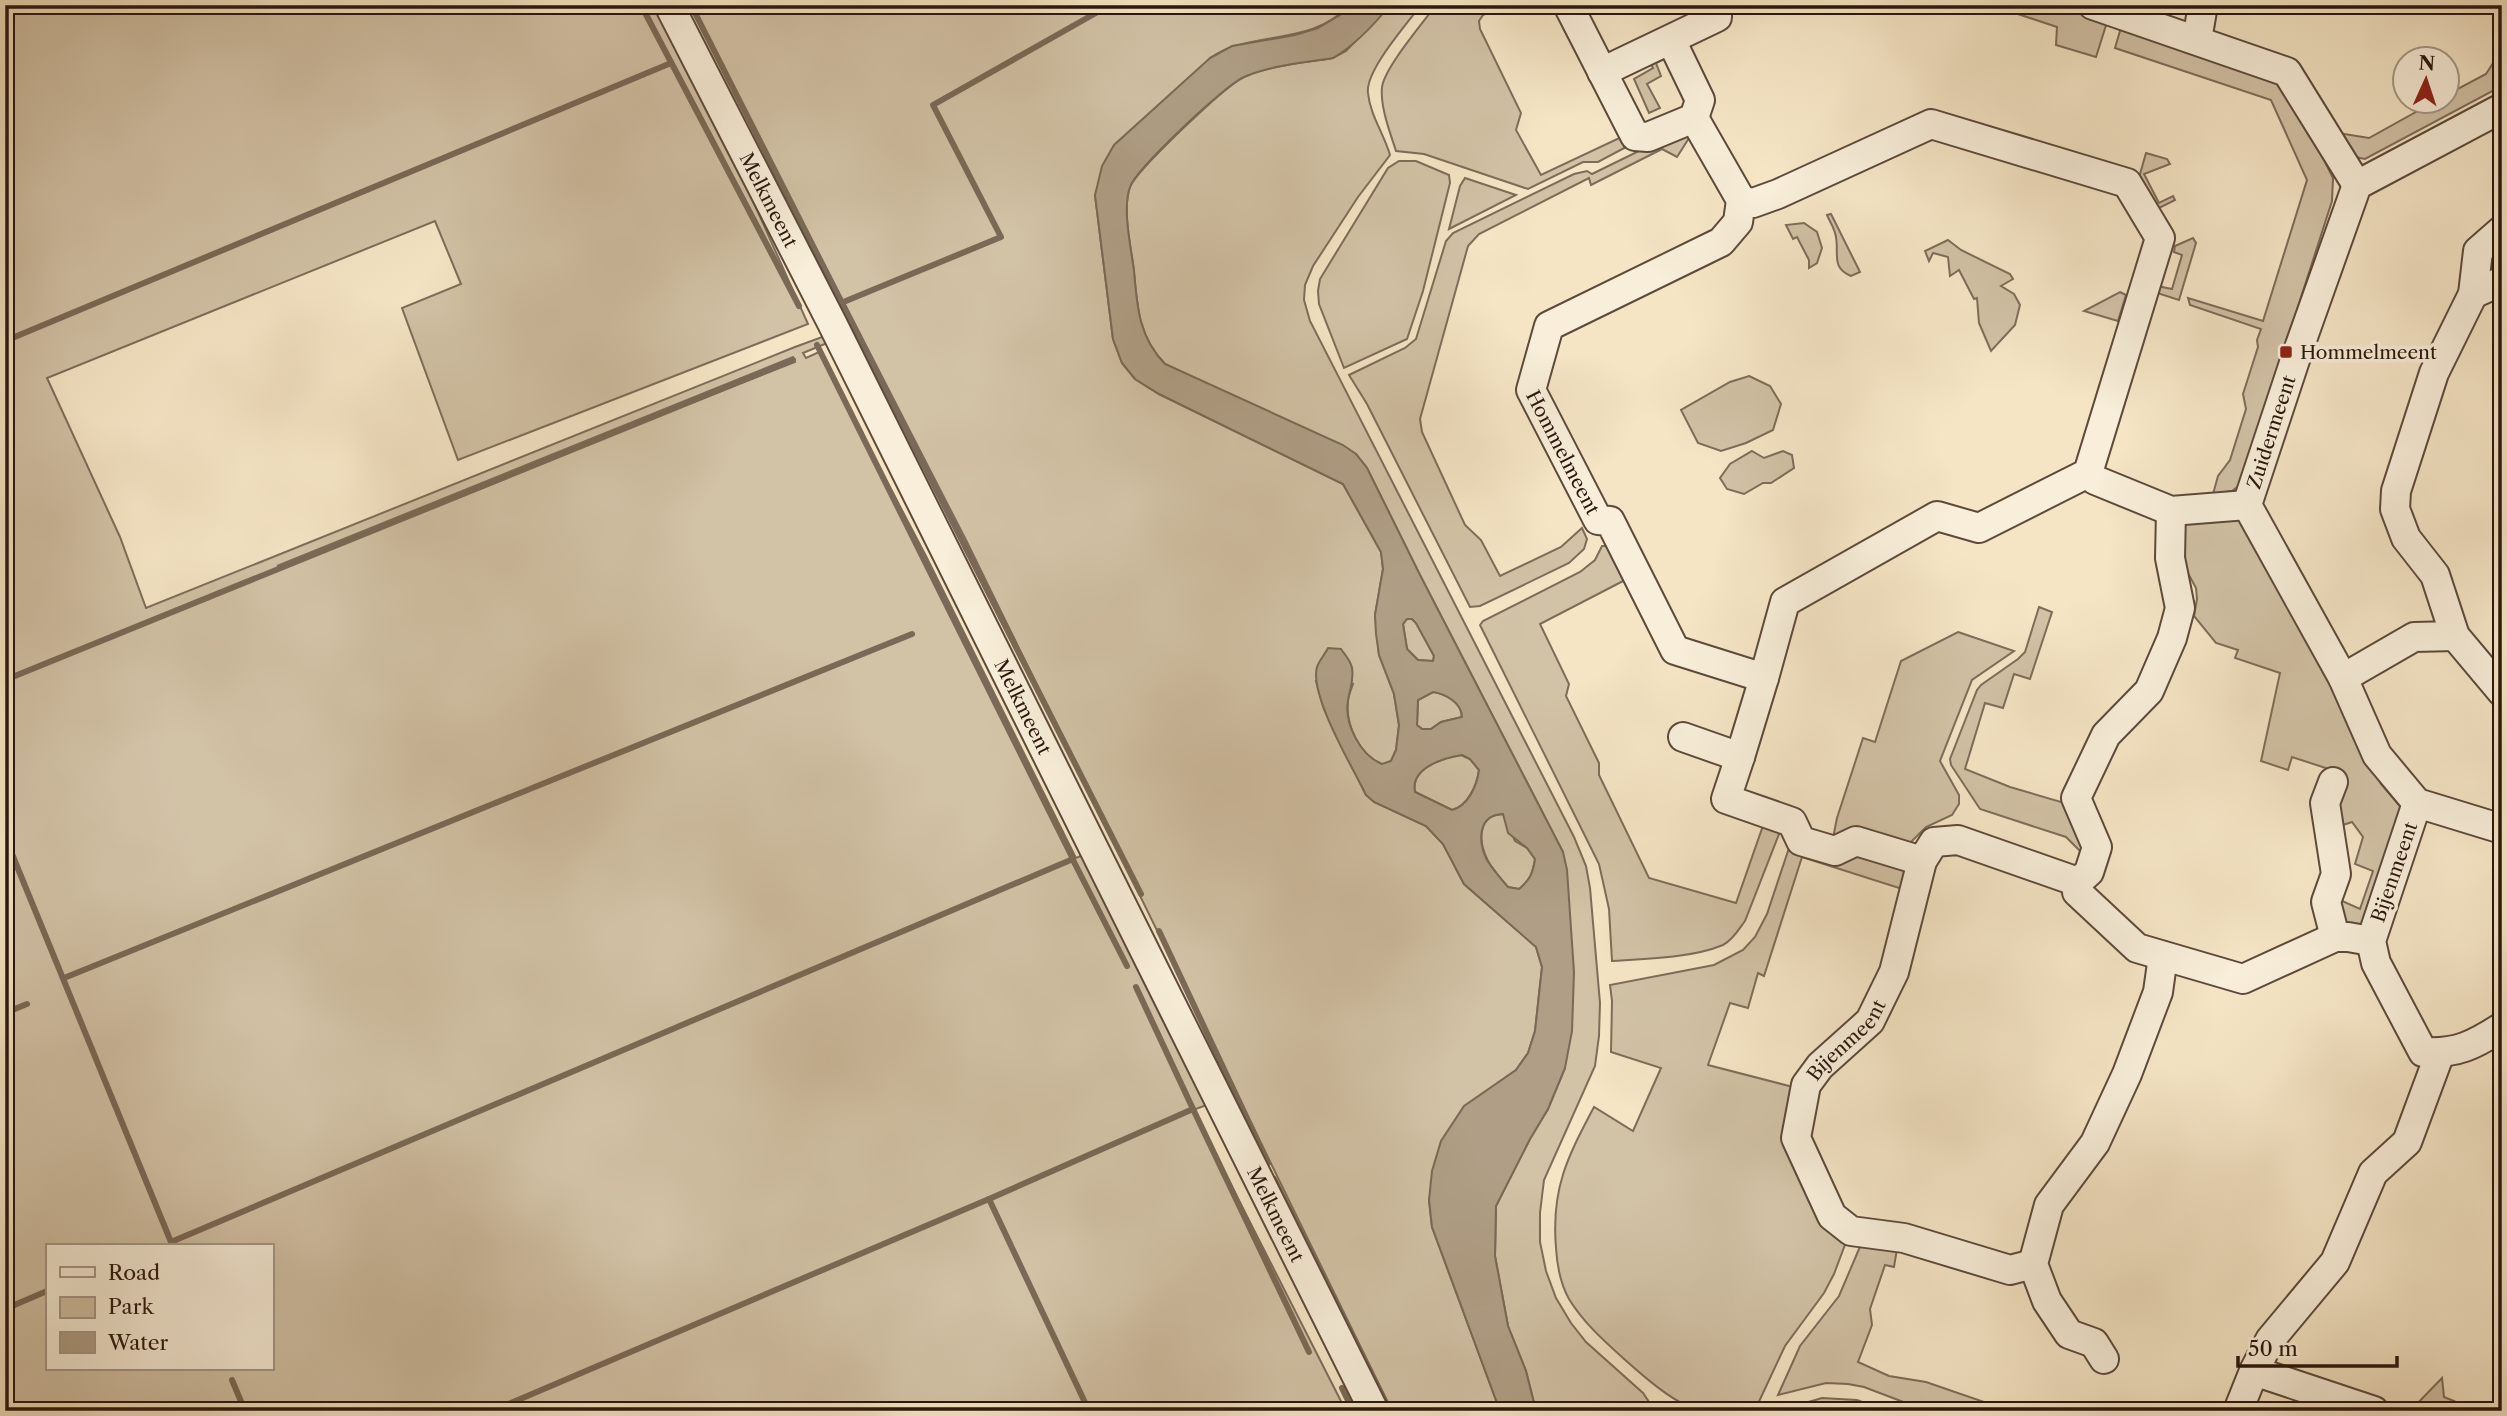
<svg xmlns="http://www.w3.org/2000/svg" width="2507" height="1416" font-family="'Libre Caslon Text',serif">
<rect width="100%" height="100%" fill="#f5e5c5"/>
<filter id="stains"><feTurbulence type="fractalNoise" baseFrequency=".00286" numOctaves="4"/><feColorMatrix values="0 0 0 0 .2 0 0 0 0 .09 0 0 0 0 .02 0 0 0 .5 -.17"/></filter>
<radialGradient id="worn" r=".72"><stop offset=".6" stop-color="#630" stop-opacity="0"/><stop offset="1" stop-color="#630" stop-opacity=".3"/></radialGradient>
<g fill="#d2c2a6" stroke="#7e6c5a" stroke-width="2" fill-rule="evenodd">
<path d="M5,5H662L690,60L808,324L458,460L402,308L461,284L435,221L47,378L120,537L146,608L795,347L822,337L832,341L803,353L806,358L819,352L926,556L1076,858L1088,853L1212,1103L1193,1110L1346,1411H5ZM793,357L795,362L277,566ZM47,1246H271V1369H47Z"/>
<path d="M691,5H1349C1319,39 1275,34 1235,46C1227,48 1218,53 1210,58L1095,195L1113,339L1122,363L1135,379L1159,394L1343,484L1381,552L1383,569L1375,615L1379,655L1394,694L1399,725L1396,750L1391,761L1382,765C1360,755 1345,725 1348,701C1348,696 1351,690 1353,684L1316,681L1324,709L1366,795L1374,802L1426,826L1443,844L1464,884L1536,947L1542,967L1535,1031L1528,1053L1516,1070L1464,1107L1429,1200L1432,1227L1500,1411H1392L966,540Z"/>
<path d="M1390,5H1421C1407,24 1365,71 1368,93C1370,115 1384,134 1390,155L1358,197L1313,266L1305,285L1304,300L1310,321L1574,837L1586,866L1590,888L1600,1003L1599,1036L1595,1066L1544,1180L1540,1213V1242L1546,1271L1556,1298L1571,1323L1586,1342L1643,1393L1655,1411H1536L1526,1371L1508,1326L1495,1256L1496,1206L1530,1139L1548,1109L1565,1068L1563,852L1420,575L1367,468L1356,454L1165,364C1139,338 1137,307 1134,271C1131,248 1122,209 1130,187C1136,171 1227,84 1244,77C1271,65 1304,63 1333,58L1346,51Z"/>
<path d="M1436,5H1506L1483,15L1479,21L1480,29L1521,113L1516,130L1541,175L1630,133L1628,146L1598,162H1583L1528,189L1424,154L1396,151C1390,132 1380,107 1382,87C1385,67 1423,23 1436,5Z"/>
<path d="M2017,5H2082L2108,19L2096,57L2056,45L2057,27L2015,13Z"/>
<path d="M2122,24L2286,83L2333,178L2332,201L2241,484L2232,491L2213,494L2218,476L2230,460L2246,409L2243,394L2258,347L2257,340L2261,329L2190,305L2188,298L2263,321L2307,180L2271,100L2115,48Z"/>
<path d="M1658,49L1664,59L1656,63L1661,76L1647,84L1660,108L1649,113L1634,79L1653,68L1647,55Z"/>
<path d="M2502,49V86L2365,159L2350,156L2338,133L2369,138L2434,102H2448V94L2486,74Z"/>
<path d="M1691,135L1677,157L1662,149L1591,185L1589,178L1479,234L1468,246L1420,419L1422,432L1465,525L1481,540L1500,576L1561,547L1582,528L1587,539L1584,549L1569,563L1480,606L1470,607L1367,404L1349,375L1405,348L1416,339L1446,241L1453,233L1574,174L1587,171L1592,174L1645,148Z"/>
<path d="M2146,153L2167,159L2170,164L2144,174L2159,203L2173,196L2175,200L2151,212L2136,188Z"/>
<path d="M1399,161H1416L1449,175L1450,183L1423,291L1407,339L1344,368L1319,304L1318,291L1320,279L1388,168Z"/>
<path d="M1465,178L1516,195L1449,229L1460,186Z"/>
<path d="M1831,214L1860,272L1851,276C1831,268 1839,254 1836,237C1835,229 1830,222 1827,215Z"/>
<path d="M1804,223L1817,232L1822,248L1817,263L1809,268V260L1797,237L1793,239L1786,225Z"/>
<path d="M2193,238L2196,243L2179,300L2154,292L2157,286L2172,289L2182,255L2174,252L2175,246Z"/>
<path d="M1948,240L1961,250L2010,274L2013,279L2001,286L2014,294L2020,305L2015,325L1991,351L1979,323L1977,298L1974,299L1959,270L1950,276L1948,257L1933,253L1929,261L1925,251Z"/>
<path d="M2120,292L2126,295L2118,321L2084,311Z"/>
<path d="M1749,376L1770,386L1781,404L1773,430L1746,443L1721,451L1698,443L1681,410L1730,382Z"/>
<path d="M1752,451L1764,458L1783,451L1792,455L1794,468L1771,483H1763L1744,494L1727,489L1720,478L1730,464Z"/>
<path d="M2245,517L2381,784L2404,811L2371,924L2355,930L2345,926L2340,900L2360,909L2373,871L2355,864L2363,837L2352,822L2340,826L2336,806L2344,774L2292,757L2288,770L2261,761L2280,673L2235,658L2238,650L2216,643L2194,616L2197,599L2196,588L2183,564V518Z"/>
<path d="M1602,546H1608L1627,579L1540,624L1569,684L1566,696L1599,763V775L1649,878L1736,903L1765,820L1781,829L1745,921C1739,929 1733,940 1723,945C1692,958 1645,959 1612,961L1609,909L1599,864L1480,625L1483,621L1580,572L1595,560Z"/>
<path d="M2039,607L2052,612L2030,679L2014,674L2003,708L1985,703L1965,769L2010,787L2068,804L2085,839L2082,853L2066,837L1980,809L1951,765L1950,759L1977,690L1981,685L2018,659L2025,652Z"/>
<path d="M1407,619H1412L1416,623L1434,656L1433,661L1418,660L1407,649L1403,624Z"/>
<path d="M1958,632L2014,651L1972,680L1940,761L1959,795V804L1952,815L1926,827L1908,845L1832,843L1837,818L1863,738L1875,742L1901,661Z"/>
<path d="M1433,692C1446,694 1462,703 1462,717L1441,722L1431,729H1422L1417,725L1418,700Z"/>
<path d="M1461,755L1470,759L1479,770C1477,785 1468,806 1452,810L1415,792C1410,768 1443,758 1461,755Z"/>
<path d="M1503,814L1515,841L1527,848L1535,859C1533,873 1530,880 1519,889L1508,887C1501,879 1493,870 1488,861C1478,842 1477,815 1503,814Z"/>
<path d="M1791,842L1860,849L1908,871L1903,887L1899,888L1802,857L1764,976L1758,973L1748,1008L1730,1003L1708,1065L1793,1087L1783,1130L1824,1224L1849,1234L1834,1274L1824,1293L1785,1346L1756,1408L1750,1411C1734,1411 1717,1413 1702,1411C1676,1406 1642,1375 1623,1358C1603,1340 1583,1322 1569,1299C1561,1285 1557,1264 1556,1248C1551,1189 1567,1158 1594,1107L1633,1131L1661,1068L1611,1052L1612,1001L1610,985L1714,965L1743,950L1755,937L1767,914Z"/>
<path d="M1862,1242L1897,1249L1894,1267L1885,1265L1870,1309L1872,1325L1858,1362L1889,1376L1926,1382L1993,1405L1991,1411H1927L1864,1387L1848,1384L1826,1383L1778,1395L1800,1346L1839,1296Z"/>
<path d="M2442,1378L2444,1397L2454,1401L2447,1411H2410Z"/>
<path d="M1822,1398L1857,1400L1886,1411H1777Z"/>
</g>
<path fill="#b09f86" stroke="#7a6956" stroke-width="2" fill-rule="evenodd" d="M1349,5H1390C1374,25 1355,45 1333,58C1304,63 1271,65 1244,77C1225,85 1136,169 1130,187C1122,209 1131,247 1134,271C1137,307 1139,338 1165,364L1343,445L1356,454L1367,468L1420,575L1563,852L1567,870L1574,972L1572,1031L1565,1068L1548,1109L1530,1139L1496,1206L1495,1256L1508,1326L1526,1371L1536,1411H1500L1432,1227L1429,1200L1432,1171L1441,1141L1464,1106L1516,1070L1528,1053L1535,1031L1542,967L1536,947L1464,884L1443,844L1426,826L1374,802L1366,795C1353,768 1309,695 1317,667C1319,661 1325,654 1328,648L1341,649C1345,655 1351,661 1352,668C1354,682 1350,688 1348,700C1344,724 1360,755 1382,764L1391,761L1396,750L1399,725L1394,694L1379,655L1376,634L1375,615L1383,569L1381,552L1343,484L1159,394L1135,379L1122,363L1113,339L1095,195L1102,166L1114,145L1210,58L1232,46L1295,35L1318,28L1340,15ZM1407,619H1412L1416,623L1434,656L1433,661L1418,660L1407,649L1403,624ZM1433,692C1446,694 1462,703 1462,717L1441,722L1431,729H1422L1417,725L1418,700ZM1462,755L1470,759L1479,770C1477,786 1468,806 1452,810L1415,792C1410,768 1443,758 1462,755ZM1503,814L1508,833L1527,848L1535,859C1533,873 1530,880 1519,889L1508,887C1501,879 1493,870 1487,860C1478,842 1477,815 1503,814Z"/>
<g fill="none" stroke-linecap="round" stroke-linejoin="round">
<g stroke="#7a6956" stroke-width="6">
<path d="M641,5L799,306"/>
<path d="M691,5L1141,894"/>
<path d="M841,303L1001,237L933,105L1110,5"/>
<path d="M5,341L671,63"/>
<path d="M5,680L793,360"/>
<path d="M5,837L171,1242L1073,859L817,345"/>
<path d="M1073,860L1127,966"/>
<path d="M1159,931L1268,1163"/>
<path d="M64,978L912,634"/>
<path d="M5,1013L27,1004"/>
<path d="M1193,1109L1309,1352"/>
<path d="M1274,1179L1390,1411"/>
<path d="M989,1199L1089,1411"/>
<path d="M5,1309L47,1291"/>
<path d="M232,1380L245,1411"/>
<path d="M1342,1388L1353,1411"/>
<path d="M492,1411L989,1199L1193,1109L1136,987"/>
</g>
<defs>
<g id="minor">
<path id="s1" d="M669,5L832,323L1374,1411"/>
<path d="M1568,5L1635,136L1648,137L1694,118L1700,100L1671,40"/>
<path d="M2093,5L2287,72L2357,185"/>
<path d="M2197,40L2203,5"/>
<path d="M1602,72L1717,17V5"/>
<path d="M2502,108L2357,185L2298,351L2247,505L2343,678L2377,755L2417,803L2502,829"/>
<path id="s2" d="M1694,118L1741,200L1738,222L1721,242L1549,326L1531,390L1598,520L1610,521L1675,650L1764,678L1785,602L1937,516L1979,528L2088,473L2160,238L2127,183L1931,124L1778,194L1753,203L1741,200"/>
<path d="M2502,230L2478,251L2473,294L2434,373L2396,491L2395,509L2406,538L2435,575L2455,636L2502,692"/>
<path d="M2473,294L2502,281"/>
<path d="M2088,473L2095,480L2171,511L2247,505"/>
<path d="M2171,511L2170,558L2180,608L2172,638L2149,691L2106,735L2076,798L2097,847L2089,872L2078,882L2077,892L2137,948L2243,979L2335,937H2348L2371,941"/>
<path d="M2343,678L2414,637L2455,636"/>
<path d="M1683,737L1740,757L1764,678"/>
<path d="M1740,757L1726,799L1792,822L1801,841L1835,851L1856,841L1922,861"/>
<path d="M2333,782L2325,803L2336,874L2326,902L2335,937"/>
<path d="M2417,803L2371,941L2376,963L2423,1052C2457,1054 2474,1045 2502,1027"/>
<path id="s3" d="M2033,1264L2010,1270L1904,1238L1851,1231L1832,1216L1796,1138L1806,1085L1820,1066L1870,1021L1894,972L1922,861L1934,842L1958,840L2078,882"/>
<path d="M2104,1359L2094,1343L2069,1334L2047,1301L2033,1264L2049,1205L2095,1143L2127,1074L2158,992L2163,956"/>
<path d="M2254,1371L2374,1411"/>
<path d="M2238,1411L2254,1371L2270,1340L2335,1262L2373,1173L2407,1142L2440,1053"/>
</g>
</defs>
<use href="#minor" stroke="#5d4a3b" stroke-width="32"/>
<use href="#minor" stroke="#f8eed9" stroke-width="28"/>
</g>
<rect fill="#8f2418" stroke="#f8eed9" stroke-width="2.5" x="2279" y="345" width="14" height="14" rx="3.5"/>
<g text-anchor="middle" stroke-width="7" stroke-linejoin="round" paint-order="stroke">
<g font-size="19" fill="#2a170d" stroke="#f8eed9">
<text dy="7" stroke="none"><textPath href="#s1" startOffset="219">Melkmeent</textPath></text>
<text transform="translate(2271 432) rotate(-72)" y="7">Zuidermeent</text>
<text dy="7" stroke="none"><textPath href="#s2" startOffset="471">Hommelmeent</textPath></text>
<text dy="7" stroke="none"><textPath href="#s1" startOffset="786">Melkmeent</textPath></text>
<text transform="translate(2394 872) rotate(-71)" y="7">Bijenmeent</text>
<text dy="7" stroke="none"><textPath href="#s3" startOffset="413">Bijenmeent</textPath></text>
<text dy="7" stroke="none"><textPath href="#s1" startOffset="1353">Melkmeent</textPath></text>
</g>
<g font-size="19" fill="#2a170d" stroke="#f8eed9" text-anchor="start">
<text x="2300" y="359">Hommelmeent</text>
</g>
</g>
<rect width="2507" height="1416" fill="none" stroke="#f5e5c5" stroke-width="28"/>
<rect x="7" y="7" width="2493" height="1402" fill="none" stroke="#2a170d" stroke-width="3.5"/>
<rect x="14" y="14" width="2479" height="1388" fill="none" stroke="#2a170d" stroke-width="2"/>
<rect x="46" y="1244" width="228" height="126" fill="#f8eed9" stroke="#a69887" stroke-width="2"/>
<rect x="60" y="1267" width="35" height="10" fill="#f8eed9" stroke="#a69887" stroke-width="2"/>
<text x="108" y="1280" font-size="21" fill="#2a170d">Road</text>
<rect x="60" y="1297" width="35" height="21" fill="#d2c2a6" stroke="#a69887" stroke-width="2"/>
<text x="108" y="1314" font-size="21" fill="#2a170d">Park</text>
<rect x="60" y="1332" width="35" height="21" fill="#b09f86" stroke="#a69887" stroke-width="2"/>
<text x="108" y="1350" font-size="21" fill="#2a170d">Water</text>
<g transform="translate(2426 80) rotate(3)"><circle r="33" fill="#f8eed9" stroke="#a69887" stroke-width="2"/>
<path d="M0-5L12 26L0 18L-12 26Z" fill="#8f2418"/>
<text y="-10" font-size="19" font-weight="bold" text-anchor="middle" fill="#2a170d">N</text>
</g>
<path d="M2238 1356v10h159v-10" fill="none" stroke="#2a170d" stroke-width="3.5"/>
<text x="2248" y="1356" font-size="21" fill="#2a170d" stroke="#f8eed9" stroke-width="5" paint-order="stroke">50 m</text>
<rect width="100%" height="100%" filter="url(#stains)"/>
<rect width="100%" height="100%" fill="url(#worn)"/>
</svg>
